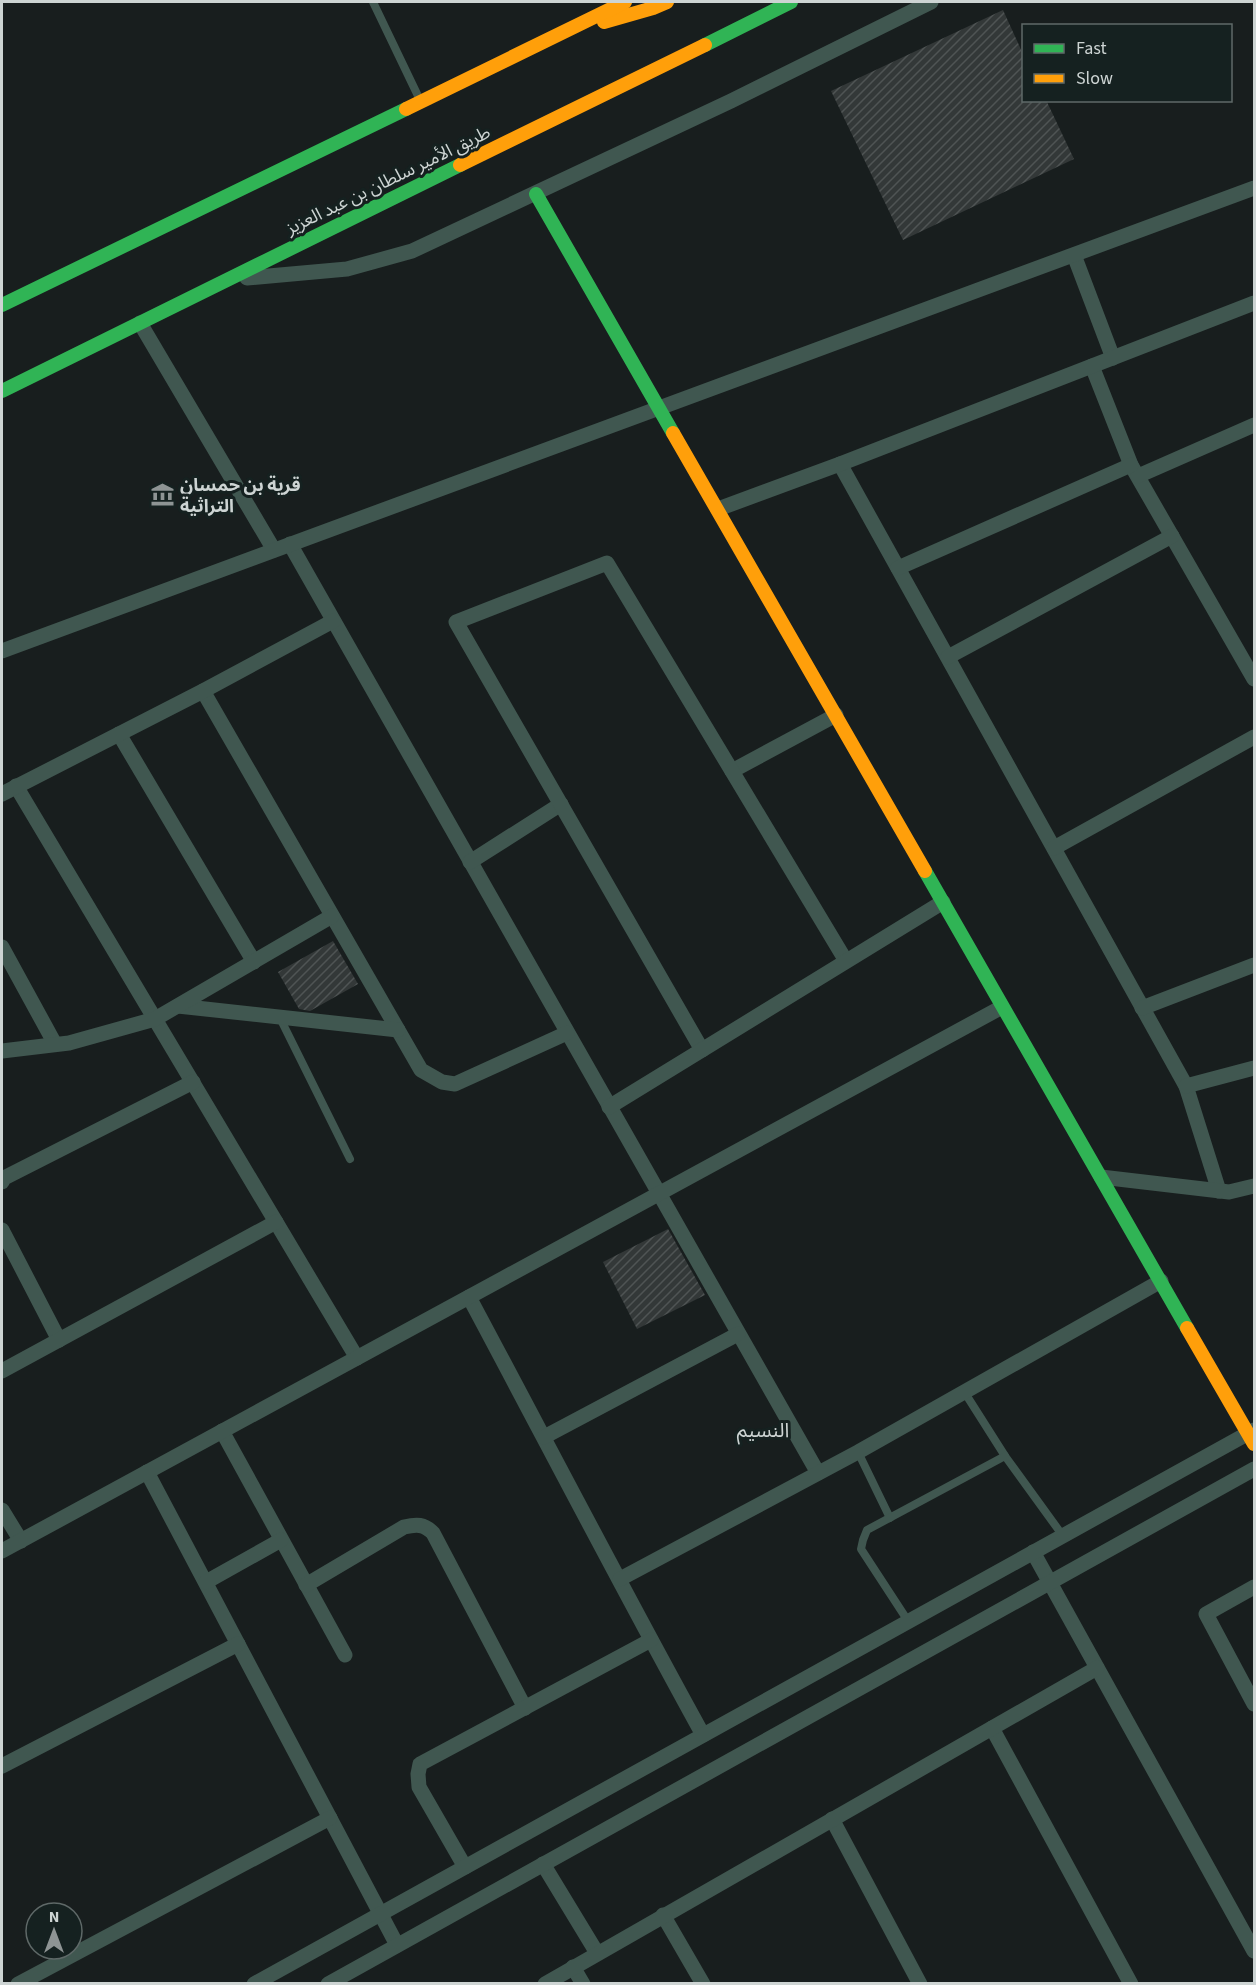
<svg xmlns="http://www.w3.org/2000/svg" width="1256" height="1985" font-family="'Source Sans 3','Noto Sans Arabic',sans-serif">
<defs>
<pattern id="building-hatch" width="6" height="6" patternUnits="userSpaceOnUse" patternTransform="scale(1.5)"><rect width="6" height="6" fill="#333838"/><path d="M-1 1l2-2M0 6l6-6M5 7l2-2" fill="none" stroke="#4f5454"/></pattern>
</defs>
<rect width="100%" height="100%" fill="#181e1e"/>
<g fill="url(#building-hatch)">
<path d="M1003,10L1023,54V100H1046L1074,159L903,240L831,91Z"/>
<path d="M333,941L358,984L310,1011L299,1009L278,972Z"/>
<path d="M668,1229L705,1295L637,1329L603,1262Z"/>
</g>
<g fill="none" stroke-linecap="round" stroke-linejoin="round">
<g stroke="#405750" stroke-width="8">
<path d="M373,2L419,98"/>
<path d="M280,1018L350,1159"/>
<path d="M965,1393L1005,1456L1063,1536"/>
<path d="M858,1452L890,1518"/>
<path d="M908,1621L861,1549L863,1540L867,1530L1005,1456"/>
</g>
<g stroke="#405750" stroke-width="15">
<path d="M1074,255L1113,358"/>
<path d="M247,278L347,269L412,251L731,101L931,2"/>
<path d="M140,323L274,550"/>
<path d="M1092,366L1131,465L1254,679"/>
<path d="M840,464L1186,1086L1219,1191"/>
<path d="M1138,476L1254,425"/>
<path d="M718,509L840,464L1254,303"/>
<path d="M290,544L818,1473"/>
<path d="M898,568L1131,465"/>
<path d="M2,651L1254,188"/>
<path d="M948,657L1172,536"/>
<path d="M203,691L421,1070L442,1082L455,1084L567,1033"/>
<path d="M119,734L254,962"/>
<path d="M732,771L836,715"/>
<path d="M16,786L357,1358"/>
<path d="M2,794L203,691L333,621"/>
<path d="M1054,848L1254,737"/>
<path d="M470,862L561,804"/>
<path d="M2,947L55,1044"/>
<path d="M178,1006L398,1030"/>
<path d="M1142,1008L1254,965"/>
<path d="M702,1050L456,622L607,563L846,961"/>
<path d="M2,1051L69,1043L155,1019L332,916"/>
<path d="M1186,1086L1254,1068"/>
<path d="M609,1107L943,902"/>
<path d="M1101,1177L1229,1192L1254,1186"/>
<path d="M2,1182L4,1178L193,1082"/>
<path d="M2,1230L59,1340"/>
<path d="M469,1297C547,1443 623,1590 703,1735"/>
<path d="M2,1371L276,1222"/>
<path d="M222,1431L345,1655"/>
<path d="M544,1437L738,1334"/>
<path d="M147,1472L397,1945"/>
<path d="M2,1510L21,1541"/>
<path d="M2,1551L1002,1007"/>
<path d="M1033,1552L1254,1951"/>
<path d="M620,1579L858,1452L1161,1281"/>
<path d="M206,1582L281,1540"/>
<path d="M306,1585L404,1527C417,1524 424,1524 433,1533L525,1708"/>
<path d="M1254,1587L1206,1614L1254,1704"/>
<path d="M992,1728L1131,1984"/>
<path d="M2,1766L238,1644"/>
<path d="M832,1819L920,1984"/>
<path d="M543,1864L597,1953"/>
<path d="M465,1867L419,1787L418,1774L420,1764L651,1640"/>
<path d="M663,1915L703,1984"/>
<path d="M573,1967L583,1984"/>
<path d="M18,1984L330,1818"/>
<path d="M254,1984L1254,1430"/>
<path d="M328,1984L1254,1469"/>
<path d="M545,1984L1097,1668"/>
</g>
<g stroke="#30b455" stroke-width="14">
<path d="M705,45L791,2"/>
<path d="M536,194L673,433"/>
<path d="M2,305L406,109"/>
<path d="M2,391L460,165"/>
<path d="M925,871L1187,1328"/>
</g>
<g stroke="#ff9f0a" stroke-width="14">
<path d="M604,22L653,8L667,2"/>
<path d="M406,109L625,2"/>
<path d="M460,165L705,45"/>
<path d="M673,433L925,871"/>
<path d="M1187,1328L1254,1444"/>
</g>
</g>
<defs>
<symbol id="museum-bare" viewBox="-9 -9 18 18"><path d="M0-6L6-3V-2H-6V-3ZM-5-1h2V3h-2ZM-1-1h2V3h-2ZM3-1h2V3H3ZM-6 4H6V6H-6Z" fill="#8e9494" stroke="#152120" stroke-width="2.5" paint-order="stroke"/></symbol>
</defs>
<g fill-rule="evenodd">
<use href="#museum-bare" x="146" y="478" width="33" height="33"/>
</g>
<g text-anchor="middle" stroke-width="6" stroke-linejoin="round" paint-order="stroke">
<g font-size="18" fill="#cdd4d3" stroke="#152120">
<text transform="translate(388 180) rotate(-26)" y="6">طريق الأمير سلطان بن عبد العزيز</text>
</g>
<g font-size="18" font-weight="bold" fill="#cdd4d3" stroke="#152120" text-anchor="start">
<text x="180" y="491">قرية بن حمسان<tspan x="180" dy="21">التراثية</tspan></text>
</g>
<g font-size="20" fill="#cdd4d3" stroke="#152120">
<text x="763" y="1437">النسيم</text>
</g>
</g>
<rect width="1256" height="1985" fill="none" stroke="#cdd4d3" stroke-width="6"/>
<rect x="1022" y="24" width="210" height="78" fill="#152120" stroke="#5f6968" stroke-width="1.5"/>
<rect x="1034" y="44" width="30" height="9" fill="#30b455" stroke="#5f6968" stroke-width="1.5"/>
<text x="1076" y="54" font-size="18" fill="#cdd4d3">Fast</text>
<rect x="1034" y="74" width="30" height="9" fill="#ff9f0a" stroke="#5f6968" stroke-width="1.5"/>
<text x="1076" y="84" font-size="18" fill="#cdd4d3">Slow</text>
<g transform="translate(54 1931)"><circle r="28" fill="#152120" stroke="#5f6968" stroke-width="1.5"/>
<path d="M0-4.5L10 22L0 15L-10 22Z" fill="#8e9494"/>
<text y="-9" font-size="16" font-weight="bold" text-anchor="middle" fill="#cdd4d3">N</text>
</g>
</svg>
